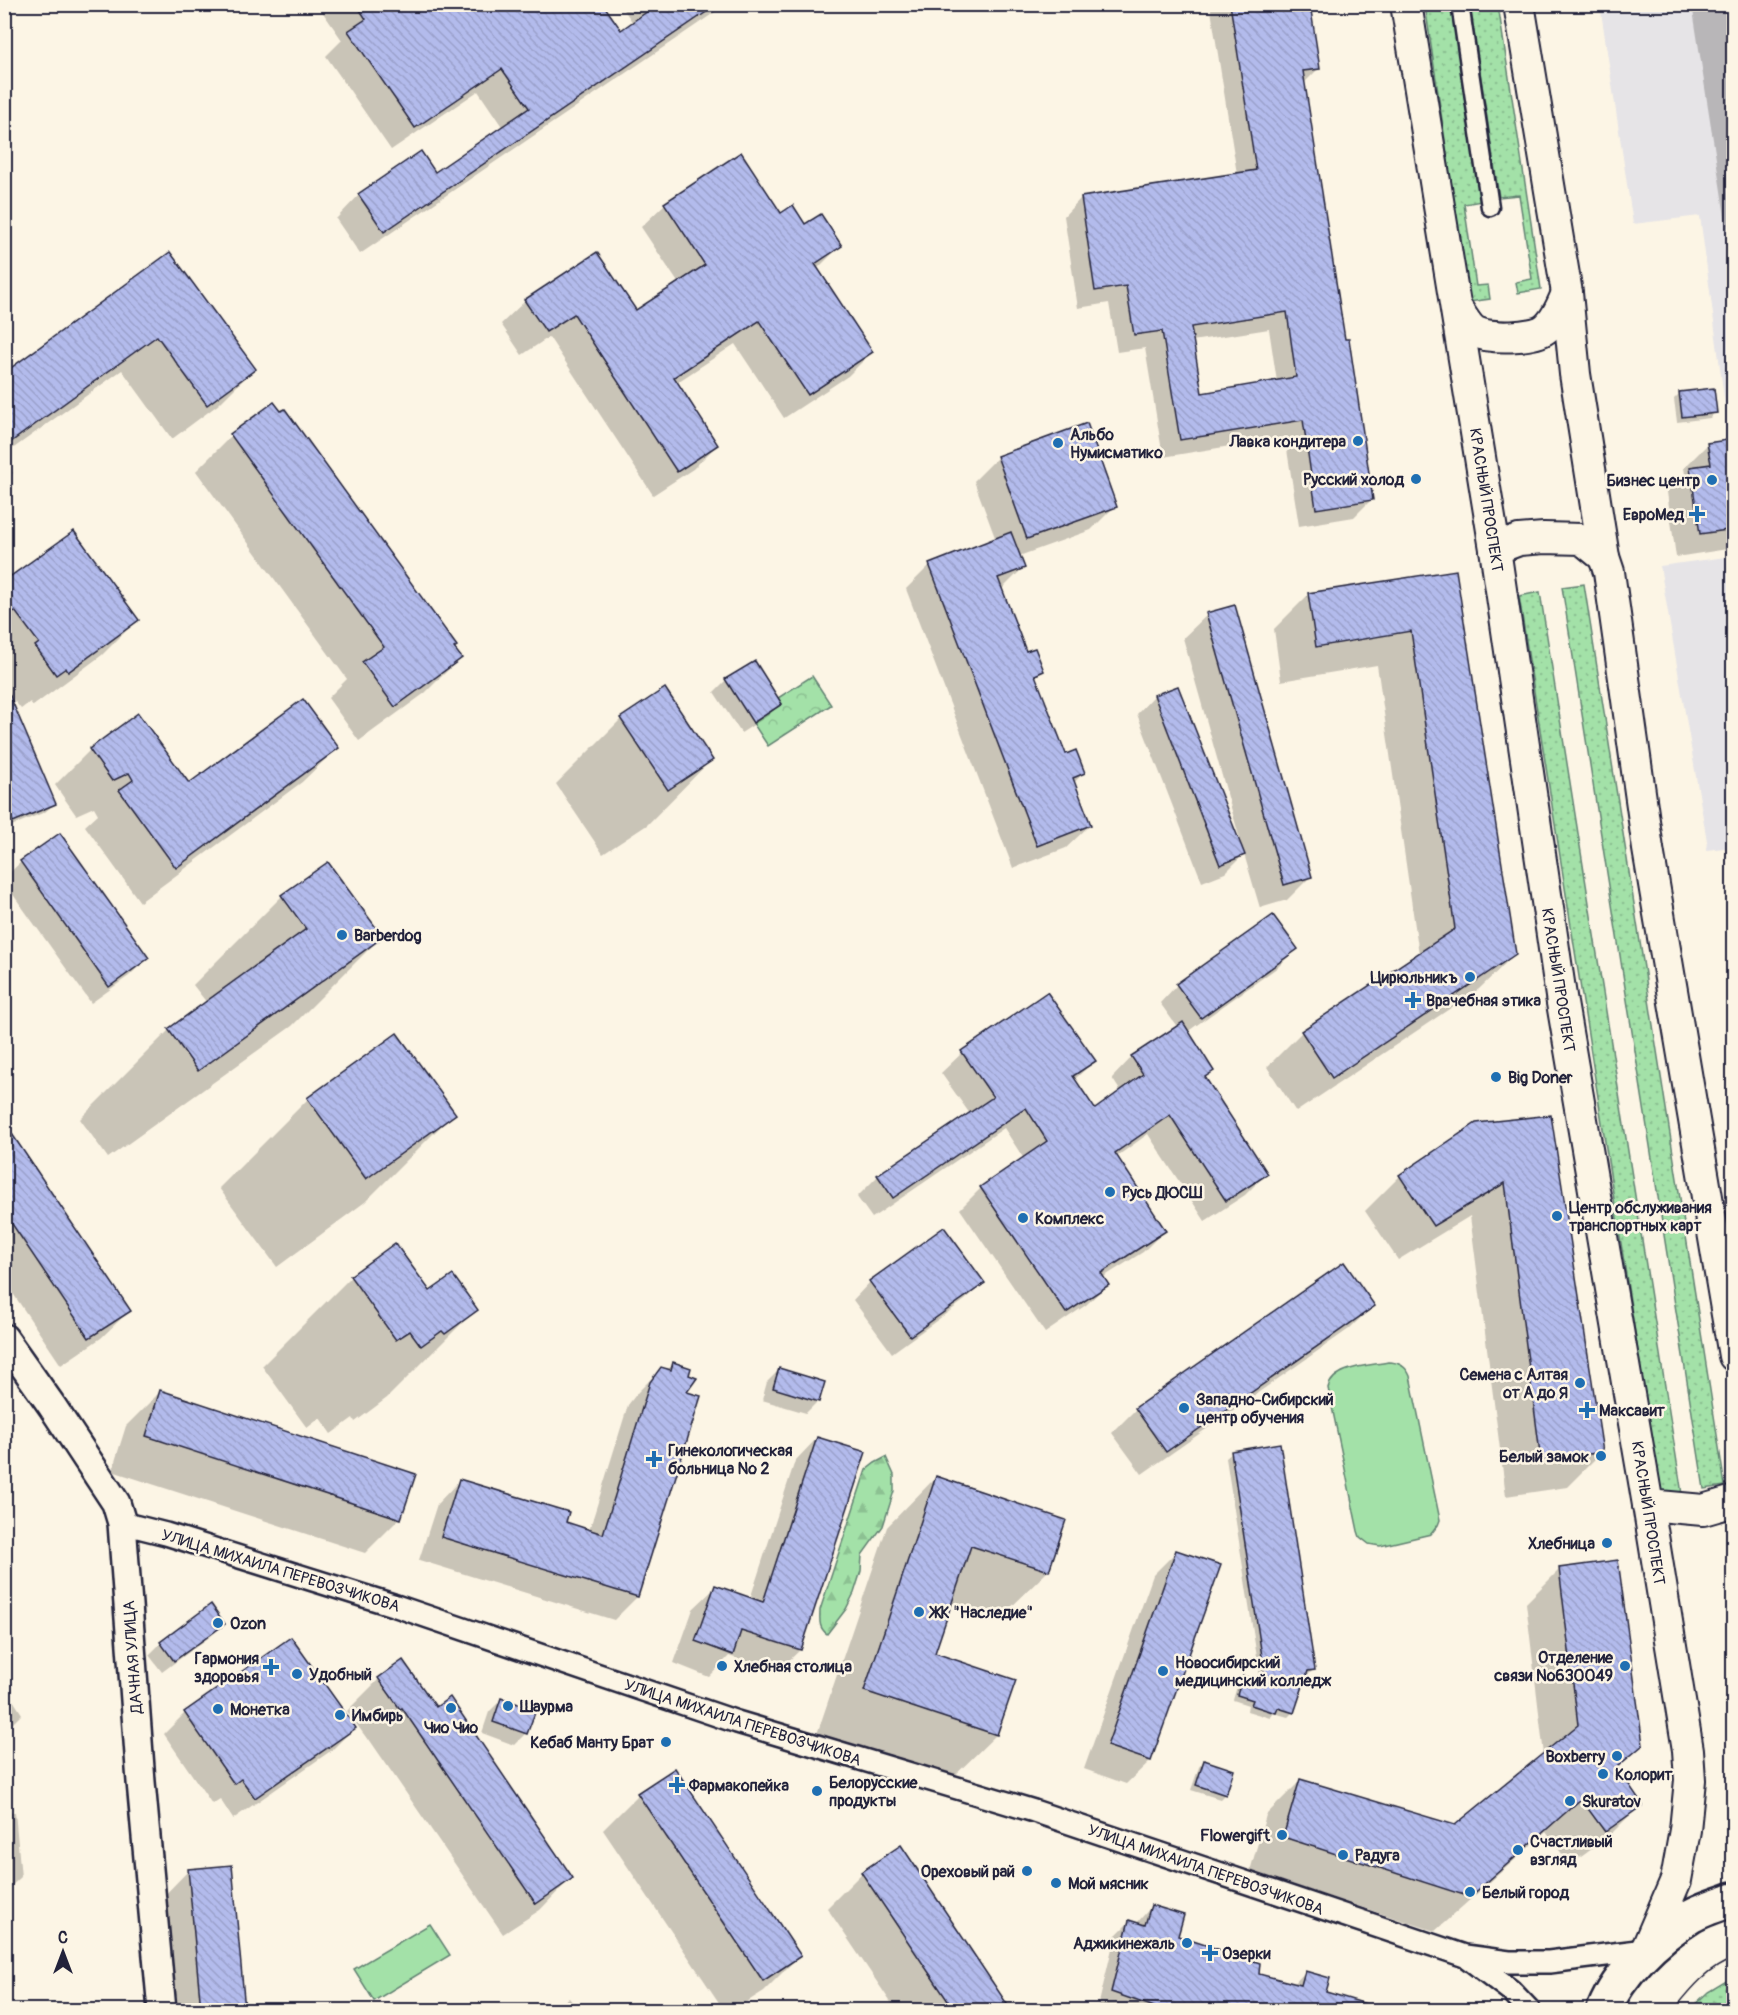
<svg xmlns="http://www.w3.org/2000/svg" width="1738" height="2015" font-family="Pangolin,sans-serif">
<defs>
<pattern id="grass-dots" width="8" height="8" patternUnits="userSpaceOnUse" patternTransform="scale(1.5)"><rect width="8" height="8" fill="#a3e1a8"/><path d="M2 2h.1M6 6h.1" fill="none" stroke="#8cc192" stroke-width="1.8" stroke-linecap="round"/></pattern>
<pattern id="forest-firs" width="22" height="20" patternUnits="userSpaceOnUse" patternTransform="scale(1.5)"><rect width="22" height="20" fill="#a3e1a8"/><path d="M5 1l3.5 6h-7zM16 11l3.5 6h-7z" fill="#8cc192"/></pattern>
<pattern id="park-crowns" width="20" height="18" patternUnits="userSpaceOnUse" patternTransform="scale(1.5)"><rect width="20" height="18" fill="#a3e1a8"/><path d="M2 6a3 3 0 1 1 6 0M12 15a3 3 0 1 1 6 0" fill="none" stroke="#8cc192"/></pattern>
<pattern id="building-back-hatch" width="6" height="6" patternUnits="userSpaceOnUse" patternTransform="scale(1.5)"><rect width="6" height="6" fill="#b3bbec"/><path d="M-1 5l2 2M0 0l6 6M5-1l2 2" fill="none" stroke="#9aa0cb"/></pattern>
</defs>
<rect width="100%" height="100%" fill="#fcf5e5"/>
<filter id="ink" filterUnits="userSpaceOnUse"><feTurbulence type="fractalNoise" baseFrequency=".0167" numOctaves="2"/><feDisplacementMap in="SourceGraphic" scale="12" xChannelSelector="R" yChannelSelector="G"/><feConvolveMatrix kernelMatrix="1 2 1 2 8 2 1 2 1" color-interpolation-filters="sRGB"/></filter>
<g filter="url(#ink)">
<g fill="#e6e4e7">
<path d="M1600,5H1733V404L1725,405L1700,216L1633,224Z"/>
<path d="M1733,556V847L1706,850L1707,841L1660,566Z"/>
</g>
<g fill="url(#grass-dots)" stroke="#628272" stroke-width="1.5">
<path d="M1425,5H1453L1482,201L1464,204L1476,286L1488,285L1490,299L1469,302Z"/>
<path d="M1470,5H1498L1541,289L1518,293L1516,282L1532,279L1519,195L1499,197Z"/>
<path d="M1584,584L1725,1486L1704,1489L1562,587Z"/>
<path d="M1540,592L1682,1494L1661,1497L1519,596Z"/>
<path d="M1733,1977V2010H1689L1708,1992Z"/>
</g>
<path fill="url(#forest-firs)" stroke="#628272" stroke-width="1.5" d="M886,1457L894,1475V1491L883,1526L862,1555L861,1571L854,1593L846,1609L827,1634C818,1627 820,1620 820,1610L866,1470L875,1463Z"/>
<path fill="url(#park-crowns)" stroke="#628272" stroke-width="1.5" d="M812,676L831,705L768,746L753,723L782,704L778,698Z"/>
<g fill="#a3e1a8" stroke="#628272" stroke-width="1.5">
<path d="M1388,1362C1399,1362 1406,1366 1410,1376L1440,1520L1438,1525L1431,1534L1380,1546L1369,1544L1360,1537L1358,1531L1328,1388C1333,1366 1369,1366 1388,1362Z"/>
<path d="M430,1924L450,1955L374,2001L354,1969Z"/>
</g>
<g fill="#0003" fill-rule="evenodd">
<path d="M317,4H601L620,32L633,23L620,4H727L360,254L336,219L359,195L435,174L503,128L478,91L391,150L326,56L342,40Z"/>
<path d="M1210,4H1309L1319,68L1304,83L1343,341L1371,500L1354,517L1299,526L1285,437L1163,457L1145,348L1117,352L1109,303L1078,308L1064,216L1081,198L1237,174ZM1269,329L1277,382L1201,395L1192,341Z"/>
<path d="M1692,4H1734V275Z"/>
<path d="M665,204L781,215L840,246L817,269L872,352L848,376L784,418L735,344L676,383L717,445L693,469L653,495L549,337L522,355L501,324L525,301L635,312L679,284L641,227Z"/>
<path d="M170,254L254,369L219,404L172,439L122,370L4,455V374Z"/>
<path d="M1680,393L1715,412L1710,418L1677,422L1674,399Z"/>
<path d="M274,404L460,658L425,693L359,741L328,698L347,679L196,471L231,436Z"/>
<path d="M1734,440V548L1676,557L1667,492L1685,474L1684,468L1708,444Z"/>
<path d="M998,457L1115,506L1091,530L1019,556L1023,568L1001,590L1025,653L1042,671L1035,678L1065,756L1083,773L1074,783L1090,825L1066,848L1013,868L906,589L930,565L996,540L974,481Z"/>
<path d="M4,460L13,473L4,482Z"/>
<path d="M1455,571L1515,954L1479,989L1296,1112L1267,1067L1302,1032L1419,954L1377,665L1281,681L1274,629L1309,594Z"/>
<path d="M4,583L137,620L102,655L33,706L30,702L21,709L8,693L54,804L45,812L4,829Z"/>
<path d="M1207,615L1310,877L1287,900L1260,908L1244,854L1225,873L1202,882L1137,714L1154,696L1177,688L1241,850H1243L1183,638Z"/>
<path d="M726,680L780,704L769,715L741,733L714,692Z"/>
<path d="M621,719L711,760L647,825L603,854L556,784Z"/>
<path d="M337,748L302,782L140,902L85,826L98,814L94,807L76,815L55,785L90,750L188,785Z"/>
<path d="M59,835L147,958L129,976L91,1003L4,882V878L21,862Z"/>
<path d="M1734,883V916L1729,887Z"/>
<path d="M282,896L381,937L292,1026L108,1158L80,1119L169,1030L207,1003L193,985Z"/>
<path d="M1296,949L1278,967L1187,1032L1212,1071L1204,1079L1266,1174L1245,1195L1205,1221L1148,1134L1116,1157L1164,1231L1143,1252L1102,1278L1107,1285L1086,1305L1045,1333L960,1209L981,1188L1024,1159L1004,1128L872,1218L857,1197L878,1176L970,1114L941,1073L962,1053L1047,994L1094,1061L1074,1080L1095,1111L1121,1092L1112,1078L1132,1057L1178,1028L1160,1003L1177,985Z"/>
<path d="M4,1040L10,1048L4,1054Z"/>
<path d="M308,1099L454,1113L365,1202L277,1267L219,1188Z"/>
<path d="M1550,1117L1602,1452L1567,1487L1506,1496L1470,1216L1398,1260L1365,1211L1400,1176Z"/>
<path d="M4,1125L129,1311L101,1338L61,1365L4,1280Z"/>
<path d="M395,1246L430,1293L476,1309L387,1398L355,1422L353,1418L331,1434L320,1418L307,1428L262,1366L351,1277Z"/>
<path d="M870,1282L983,1283L965,1300L892,1353L853,1300Z"/>
<path d="M1373,1306L1349,1329L1142,1474L1112,1433L1136,1409Z"/>
<path d="M674,1364L684,1393L637,1597L614,1620L419,1560L437,1504L460,1480L564,1523L589,1531L628,1405L638,1392L662,1368L667,1370Z"/>
<path d="M779,1370L818,1401L806,1413L762,1400L767,1382Z"/>
<path d="M161,1391L400,1518L365,1553L112,1471L126,1426Z"/>
<path d="M817,1438L800,1650L777,1672L729,1656L709,1677L674,1663L693,1609L716,1587L750,1599L795,1461Z"/>
<path d="M1232,1453L1314,1669L1308,1675H1305L1293,1712L1288,1717L1274,1713L1270,1718L1247,1711L1248,1705L1233,1700L1238,1683L1243,1678L1261,1683L1226,1458Z"/>
<path d="M936,1477L1065,1521L1048,1571L998,1620L950,1605L933,1654L1014,1681L996,1735L946,1784L815,1740L887,1527Z"/>
<path d="M1177,1551L1150,1761L1126,1784L1084,1769L1153,1575Z"/>
<path d="M1560,1569L1641,1744L1616,1769L1641,1804L1607,1838L1570,1865L1546,1832L1435,1931L1250,1871L1266,1815L1300,1781L1456,1827L1544,1755L1526,1603Z"/>
<path d="M210,1606L223,1624L212,1635L162,1672L149,1655L161,1643Z"/>
<path d="M379,1679L436,1709L571,1878L540,1910L503,1934L369,1739L368,1740L347,1711Z"/>
<path d="M4,1686L22,1714L4,1732Z"/>
<path d="M501,1700L526,1733L514,1745L482,1733L489,1712Z"/>
<path d="M185,1713L354,1728L332,1750L233,1819L220,1799L212,1804L164,1734Z"/>
<path d="M1204,1761L1225,1794L1220,1799L1191,1790L1199,1767Z"/>
<path d="M674,1770L799,1956L764,1991L734,2010H724L603,1830L638,1795Z"/>
<path d="M15,1812L21,1877L9,1888L4,1889V1813Z"/>
<path d="M901,1847L1009,2010H896L827,1908L862,1873Z"/>
<path d="M231,1867L243,2010H163L154,1906L189,1870Z"/>
<path d="M1151,1907L1176,1937L1258,1975L1293,1985L1305,1972L1324,1993L1382,2010H1109L1098,2007L1115,1936L1130,1921L1136,1924Z"/>
<path d="M569,1998L578,2010H551Z"/>
</g>
<g fill="url(#building-back-hatch)" stroke="#22223b" stroke-width="1.5" fill-rule="evenodd">
<path d="M356,4H603L621,30L658,4H718L384,232L358,194L421,151L435,172L529,108L502,69L415,128L348,31L366,19Z"/>
<path d="M1230,4H1310L1320,69L1303,71L1345,339H1349L1373,500L1316,509L1303,420L1180,440L1162,331L1134,335L1126,286L1095,291L1081,197L1256,170ZM1287,312L1296,377L1202,393L1191,327Z"/>
<path d="M741,152L781,213L793,205L805,224L821,214L842,246L815,264L873,352L808,395L759,321L674,377L718,445L677,472L574,314L546,332L524,300L597,252L636,310L705,265L664,203Z"/>
<path d="M170,252L256,369L207,405L157,336L4,447V373Z"/>
<path d="M1714,388L1717,413L1682,417L1679,392Z"/>
<path d="M274,402L281,411L285,409L457,646L454,648L462,658L395,707L362,662L384,647L230,434Z"/>
<path d="M1087,423L1117,507L1027,539L997,456Z"/>
<path d="M1734,439V529L1700,534L1690,467L1711,464L1707,443Z"/>
<path d="M74,531L139,620L68,672L66,668L56,675L35,646L39,643L15,611L4,619V581Z"/>
<path d="M1011,532L1025,568L998,578L1026,651L1035,648L1044,671L1035,675L1066,754L1076,750L1085,773L1073,778L1091,825L1037,846L929,564Z"/>
<path d="M1456,570L1516,954L1332,1078L1301,1031L1455,929L1411,631L1316,647L1308,593Z"/>
<path d="M1235,605L1312,877L1284,885L1206,613Z"/>
<path d="M755,661L782,704L753,723L725,679Z"/>
<path d="M4,682L56,804L13,822L4,801Z"/>
<path d="M1178,686L1245,855L1220,865L1154,695Z"/>
<path d="M665,688L713,760L668,790L620,718Z"/>
<path d="M303,699L339,748L176,868L119,790L133,780L129,773L112,781L89,749L138,713L189,783Z"/>
<path d="M60,833L149,958L109,987L20,861Z"/>
<path d="M328,862L383,937L198,1071L168,1029L306,929L281,895Z"/>
<path d="M1273,915L1298,949L1201,1018L1176,984Z"/>
<path d="M1047,992L1096,1061L1073,1076L1095,1109L1143,1074L1131,1056L1183,1022L1214,1071L1205,1077L1268,1174L1226,1201L1170,1115L1115,1153L1166,1231L1101,1273L1109,1285L1066,1313L980,1187L1047,1141L1026,1108L893,1198L877,1175L993,1097L961,1051Z"/>
<path d="M397,1033L456,1114L366,1179L307,1098Z"/>
<path d="M1551,1115L1603,1452L1541,1461L1505,1183L1433,1226L1399,1175L1476,1123Z"/>
<path d="M4,1122L131,1311L89,1338L4,1212Z"/>
<path d="M944,1227L985,1283L910,1336L869,1281Z"/>
<path d="M395,1243L430,1291L453,1275L478,1310L445,1334L442,1331L421,1346L410,1331L396,1340L350,1276Z"/>
<path d="M1344,1262L1375,1306L1166,1452L1135,1408Z"/>
<path d="M673,1362L691,1368L689,1375L697,1378L687,1392L701,1396L638,1597L441,1537L459,1479L569,1512L566,1522L603,1534L650,1382L661,1367L671,1370Z"/>
<path d="M779,1368L825,1382L819,1402L773,1388Z"/>
<path d="M160,1390L416,1474L401,1519L146,1436Z"/>
<path d="M817,1437L866,1452L801,1650L741,1631L733,1655L695,1641L715,1585L763,1602Z"/>
<path d="M1280,1443L1315,1670L1308,1671L1294,1713L1278,1708L1276,1713L1251,1705L1253,1700L1237,1695L1243,1676L1266,1683L1231,1451Z"/>
<path d="M936,1476L1066,1520L1049,1571L971,1546L935,1653L1016,1680L997,1735L864,1691Z"/>
<path d="M1176,1550L1221,1565L1151,1761L1107,1746Z"/>
<path d="M1618,1560L1643,1745L1617,1767L1643,1805L1605,1832L1581,1799L1470,1897L1283,1837L1300,1779L1455,1825L1578,1725L1559,1568Z"/>
<path d="M211,1604L225,1624L174,1661L160,1642Z"/>
<path d="M291,1637L356,1728L255,1798L241,1779L234,1784L184,1712Z"/>
<path d="M403,1660L436,1707L450,1697L573,1878L536,1904L402,1708L400,1709L378,1678Z"/>
<path d="M501,1698L536,1710L527,1734L493,1722Z"/>
<path d="M1204,1760L1234,1770L1226,1795L1196,1785Z"/>
<path d="M675,1768L801,1956L763,1981L637,1793Z"/>
<path d="M901,1845L1011,2010H954L861,1872Z"/>
<path d="M232,1865L245,2010H201L188,1869Z"/>
<path d="M1151,1905L1184,1915L1178,1936L1260,1963L1259,1974L1301,1985L1305,1971L1330,1978L1326,1992L1370,2005L1369,2010H1163L1111,1992L1129,1920L1145,1925Z"/>
</g>
<g fill="none" stroke-linecap="round" stroke-linejoin="round">
<defs>
<path id="pedestrian" d="M1460,4L1490,207"/>
<g id="minor">
<path d="M122,1523L166,1534L393,1605L737,1722L1034,1811L1465,1956L1509,1962H1549L1646,1950"/>
<path d="M1468,1958L1510,1990L1529,2010"/>
</g>
<path id="tertiary" d="M4,1338L52,1406L116,1503L122,1523L141,1782L162,2010"/>
<g id="secondary">
<path d="M1406,4L1495,549L1562,1003L1648,1505L1688,1750L1690,1780L1685,1830L1676,1880L1646,1950"/>
<path d="M1519,4L1567,293L1575,374L1604,557L1609,572L1648,849L1734,1356"/>
<path d="M1456,307C1461,314 1468,328 1476,332C1490,339 1533,338 1545,329C1556,321 1562,305 1567,293"/>
<path d="M1495,549L1519,540L1544,538L1582,539L1604,557"/>
<path d="M1648,1505L1703,1510L1734,1501"/>
</g>
<path id="primary" d="M1604,2010C1619,1973 1657,1937 1691,1916C1703,1909 1720,1904 1734,1899"/>
</defs>
<use href="#pedestrian" stroke="#22223b" stroke-width="21"/>
<use href="#minor" stroke="#22223b" stroke-width="26"/>
<use href="#tertiary" stroke="#22223b" stroke-width="32"/>
<use href="#secondary" stroke="#22223b" stroke-width="34"/>
<use href="#primary" stroke="#22223b" stroke-width="38"/>
<use href="#pedestrian" stroke="#fcf5e5" stroke-width="16"/>
<use href="#minor" stroke="#fcf5e5" stroke-width="21"/>
<use href="#tertiary" stroke="#fcf5e5" stroke-width="27"/>
<use href="#secondary" stroke="#fcf5e5" stroke-width="30"/>
<use href="#primary" stroke="#fcf5e5" stroke-width="33"/>
<path stroke="#22223b" stroke-width="1.5" d="M1674,2010C1690,1990 1708,1967 1734,1959"/>
</g>
</g>
<g fill="#1f6fb2" stroke="#fcf5e5" stroke-width="2">
<circle cx="1358" cy="441" r="6"/>
<circle cx="1058" cy="443" r="6"/>
<circle cx="1416" cy="479" r="6"/>
<circle cx="1712" cy="480" r="6"/>
<path d="M1694 505h6v6h6v6h-6v6h-6v-6h-6v-6h6z"/>
<circle cx="342" cy="935" r="6"/>
<circle cx="1470" cy="977" r="6"/>
<path d="M1410 991h6v6h6v6h-6v6h-6v-6h-6v-6h6z"/>
<circle cx="1496" cy="1077" r="6"/>
<circle cx="1110" cy="1192" r="6"/>
<circle cx="1557" cy="1216" r="6"/>
<circle cx="1023" cy="1218" r="6"/>
<circle cx="1580" cy="1383" r="6"/>
<circle cx="1184" cy="1408" r="6"/>
<path d="M1584 1401h6v6h6v6h-6v6h-6v-6h-6v-6h6z"/>
<circle cx="1601" cy="1456" r="6"/>
<path d="M651 1450h6v6h6v6h-6v6h-6v-6h-6v-6h6z"/>
<circle cx="1607" cy="1543" r="6"/>
<circle cx="919" cy="1612" r="6"/>
<circle cx="218" cy="1623" r="6"/>
<circle cx="722" cy="1666" r="6"/>
<circle cx="1625" cy="1666" r="6"/>
<path d="M268 1658h6v6h6v6h-6v6h-6v-6h-6v-6h6z"/>
<circle cx="1163" cy="1671" r="6"/>
<circle cx="297" cy="1674" r="6"/>
<circle cx="508" cy="1706" r="6"/>
<circle cx="451" cy="1708" r="6"/>
<circle cx="218" cy="1709" r="6"/>
<circle cx="340" cy="1715" r="6"/>
<circle cx="666" cy="1742" r="6"/>
<circle cx="1617" cy="1756" r="6"/>
<circle cx="1603" cy="1774" r="6"/>
<path d="M674 1776h6v6h6v6h-6v6h-6v-6h-6v-6h6z"/>
<circle cx="817" cy="1791" r="6"/>
<circle cx="1570" cy="1801" r="6"/>
<circle cx="1282" cy="1835" r="6"/>
<circle cx="1518" cy="1850" r="6"/>
<circle cx="1343" cy="1855" r="6"/>
<circle cx="1027" cy="1871" r="6"/>
<circle cx="1056" cy="1883" r="6"/>
<circle cx="1470" cy="1892" r="6"/>
<circle cx="1187" cy="1943" r="6"/>
<path d="M1207 1944h6v6h6v6h-6v6h-6v-6h-6v-6h6z"/>
</g>
<g text-anchor="middle" stroke-width="5" stroke-linejoin="round" paint-order="stroke">
<g font-size="16" font-weight="bold" fill="#22223b" stroke="#fcf5e5" text-anchor="start">
<text x="1070" y="440">Альбо<tspan x="1070" dy="18">Нумисматико</tspan></text>
<text x="1346" y="447" text-anchor="end">Лавка кондитера</text>
<text x="1404" y="485" text-anchor="end">Русский холод</text>
<text x="1700" y="486" text-anchor="end">Бизнес центр</text>
<text x="1684" y="520" text-anchor="end">ЕвроМед</text>
<text x="354" y="941">Barberdog</text>
<text x="1458" y="983" text-anchor="end">Цирюльникъ</text>
<text x="1426" y="1006">Врачебная этика</text>
<text x="1508" y="1083">Big Doner</text>
<text x="1122" y="1198">Русь ДЮСШ</text>
<text x="1569" y="1213">Центр обслуживания<tspan x="1569" dy="18">транспортных карт</tspan></text>
<text x="1035" y="1224">Комплекс</text>
<text x="1568" y="1380" text-anchor="end">Семена с Алтая<tspan x="1568" dy="18">от А до Я</tspan></text>
<text x="1196" y="1405">Западно-Сибирский<tspan x="1196" dy="18">центр обучения</tspan></text>
<text x="1599" y="1416">Максавит</text>
<text x="668" y="1456">Гинекологическая<tspan x="668" dy="18">больница № 2</tspan></text>
<text x="1589" y="1462" text-anchor="end">Белый замок</text>
<text x="1595" y="1549" text-anchor="end">Хлебница</text>
<text x="931" y="1618">ЖК "Наследие"</text>
<text x="230" y="1629">Ozon</text>
<text x="1613" y="1663" text-anchor="end">Отделение<tspan x="1613" dy="18">связи №630049</tspan></text>
<text x="259" y="1664" text-anchor="end">Гармония<tspan x="259" dy="18">здоровья</tspan></text>
<text x="1175" y="1668">Новосибирский<tspan x="1175" dy="18">медицинский колледж</tspan></text>
<text x="734" y="1672">Хлебная столица</text>
<text x="309" y="1680">Удобный</text>
<text x="520" y="1712">Шаурма</text>
<text x="230" y="1715">Монетка</text>
<text x="352" y="1721">Имбирь</text>
<text x="451" y="1733" text-anchor="middle">Чио Чио</text>
<text x="654" y="1748" text-anchor="end">Кебаб Манту Брат</text>
<text x="1605" y="1762" text-anchor="end">Boxberry</text>
<text x="1615" y="1780">Колорит</text>
<text x="829" y="1788">Белорусские<tspan x="829" dy="18">продукты</tspan></text>
<text x="689" y="1791">Фармакопейка</text>
<text x="1582" y="1807">Skuratov</text>
<text x="1270" y="1841" text-anchor="end">Flowergift</text>
<text x="1530" y="1847">Счастливый<tspan x="1530" dy="18">взгляд</tspan></text>
<text x="1355" y="1861">Радуга</text>
<text x="1015" y="1877" text-anchor="end">Ореховый рай</text>
<text x="1068" y="1889">Мой мясник</text>
<text x="1482" y="1898">Белый город</text>
<text x="1175" y="1949" text-anchor="end">Аджикинежаль</text>
<text x="1222" y="1959">Озерки</text>
</g>
<g font-size="16" fill="#22223b" stroke="#fcf5e5">
<text transform="translate(1487 500) rotate(81)" y="6">КРАСНЫЙ ПРОСПЕКТ</text>
<text transform="translate(1559 980) rotate(81)" y="6">КРАСНЫЙ ПРОСПЕКТ</text>
<text transform="translate(1649 1513) rotate(81)" y="6">КРАСНЫЙ ПРОСПЕКТ</text>
<text transform="translate(281 1570) rotate(17)" y="6">УЛИЦА МИХАИЛА ПЕРЕВОЗЧИКОВА</text>
<text transform="translate(132 1657) rotate(-94)" y="6">ДАЧНАЯ УЛИЦА</text>
<text transform="translate(743 1722) rotate(18)" y="6">УЛИЦА МИХАИЛА ПЕРЕВОЗЧИКОВА</text>
<text transform="translate(1206 1869) rotate(19)" y="6">УЛИЦА МИХАИЛА ПЕРЕВОЗЧИКОВА</text>
</g>
</g>
<rect width="1738" height="2015" fill="none" stroke="#fcf5e5" stroke-width="24"/>
<rect x="12" y="12" width="1714" height="1991" fill="none" stroke="#22223b" stroke-width="2" filter="url(#ink)"/>
<g transform="translate(63 1952)" stroke="#fcf5e5" stroke-width="4.5" paint-order="stroke">
<path d="M0-4.5L10 22L0 15L-10 22Z" fill="#22223b"/>
<text y="-9" font-size="16" font-weight="bold" text-anchor="middle" fill="#22223b">С</text>
</g>
</svg>
